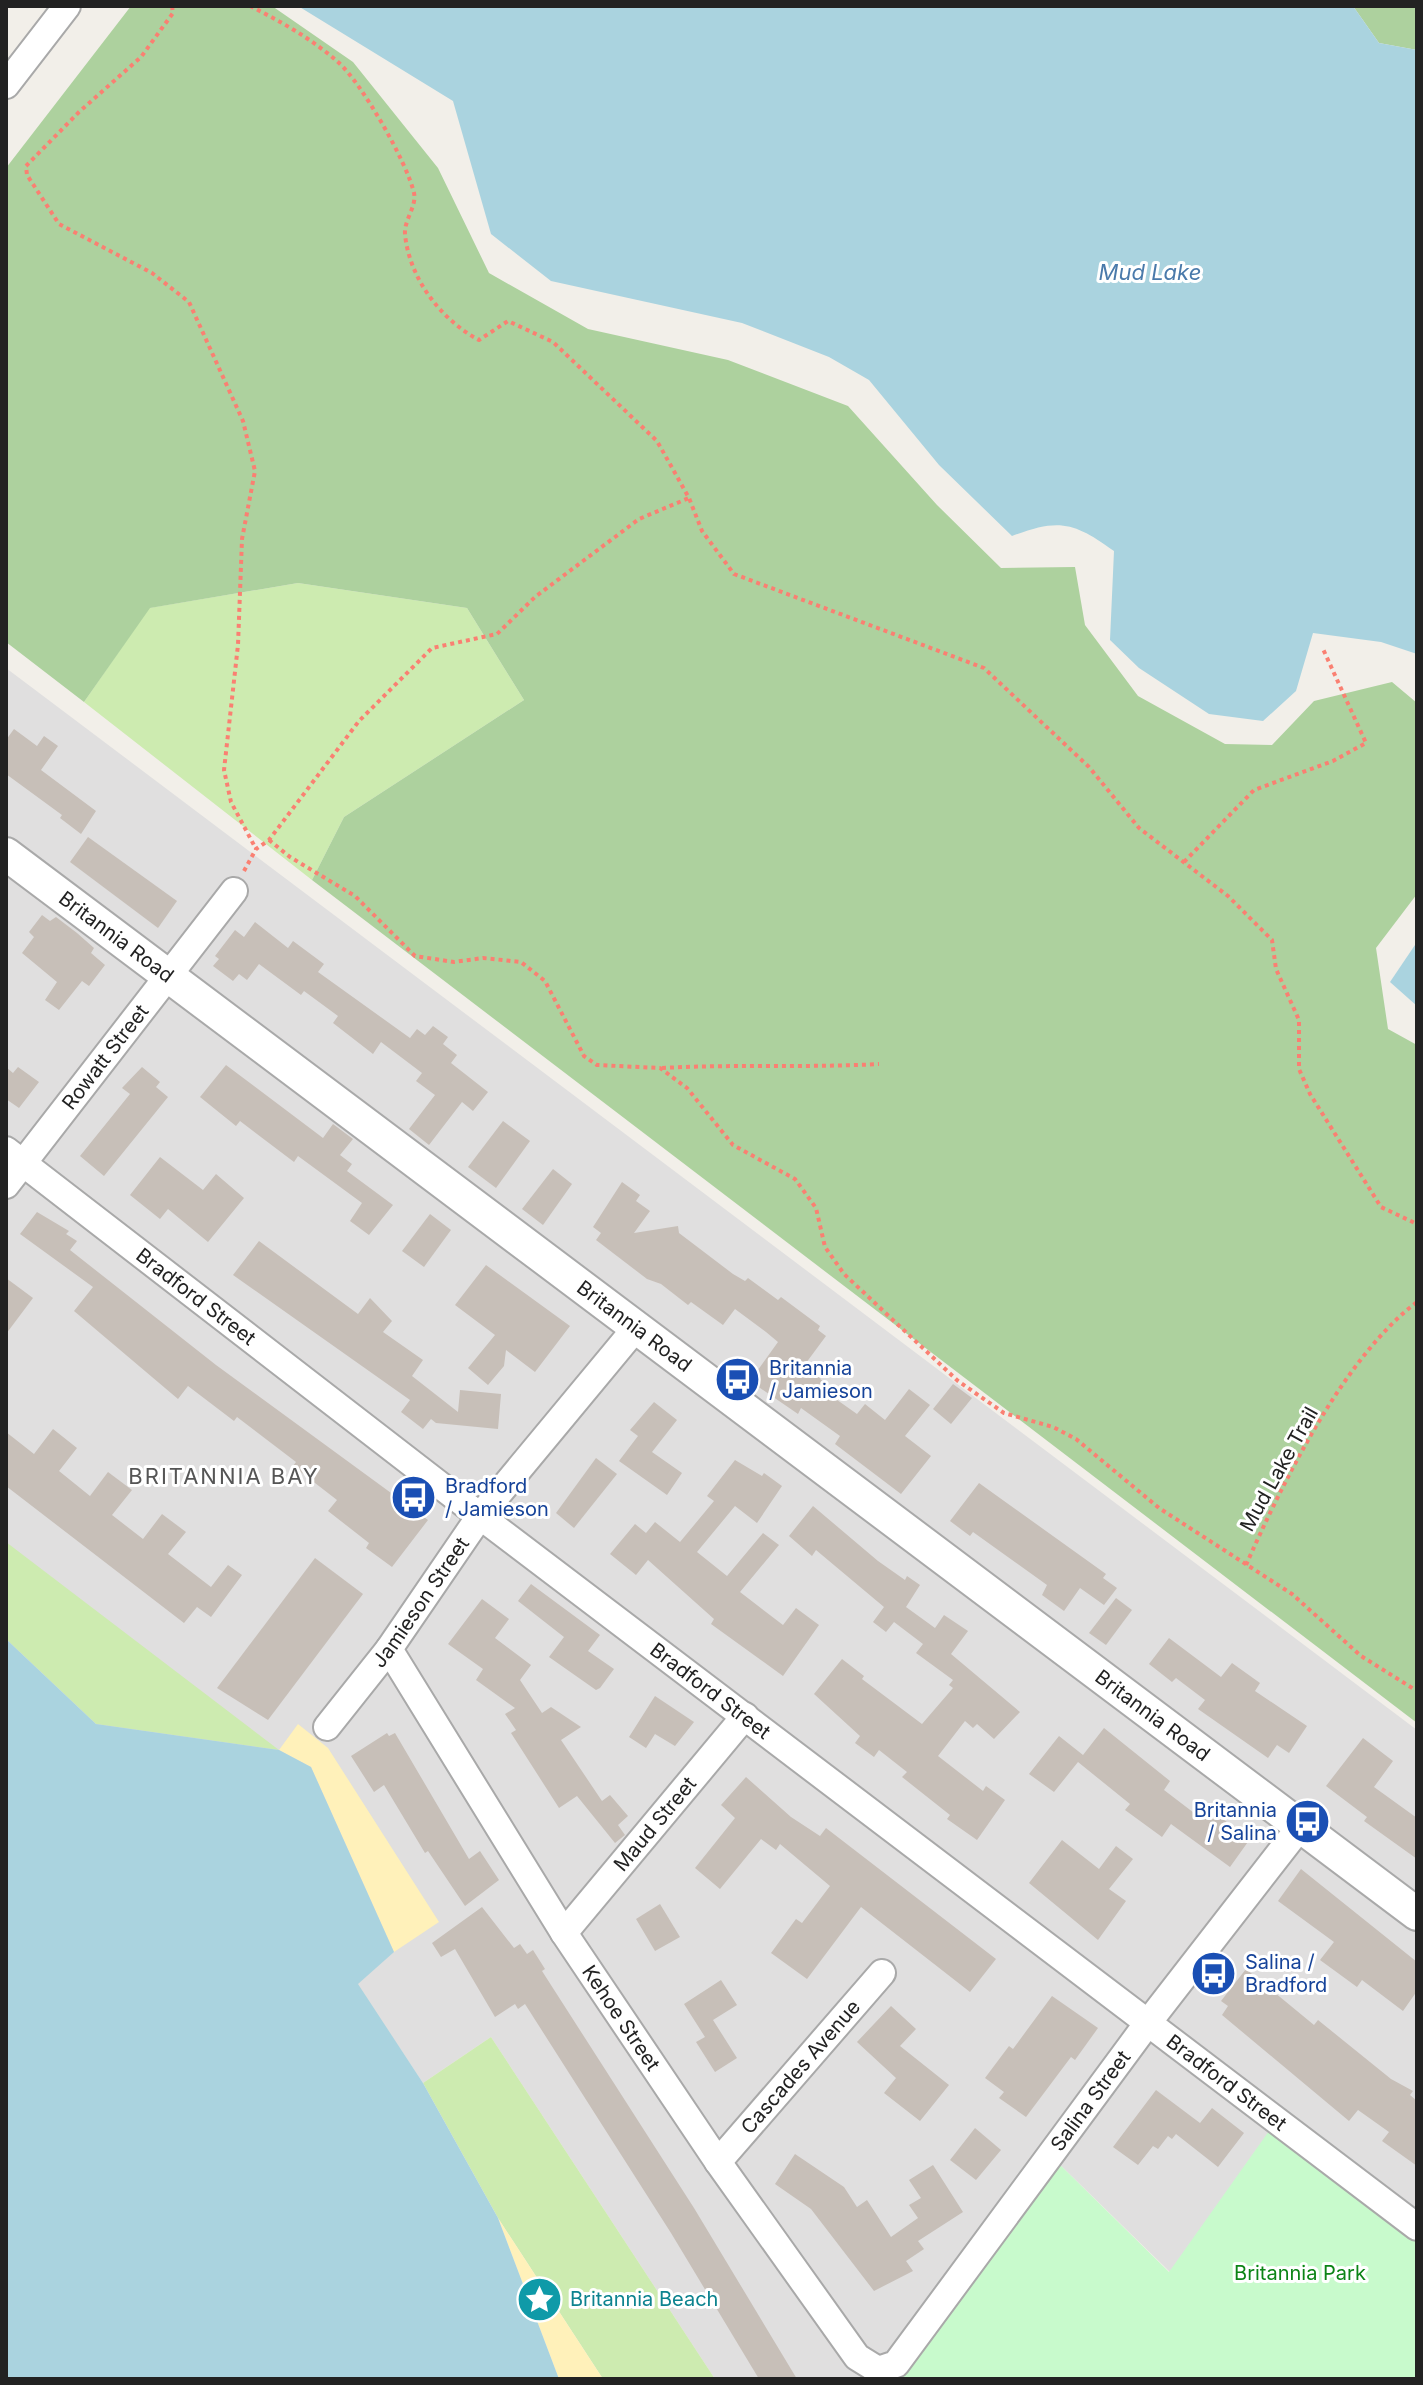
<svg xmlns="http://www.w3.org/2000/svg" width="1423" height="2385" font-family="Inter,sans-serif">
<rect width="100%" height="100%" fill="#f2efe9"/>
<path fill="#e0dfdf" d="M6,668L1417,1730V2226L1170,2272L1050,2155L893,2379H715L491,2037L423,2083L357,1984L393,1952L96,1724L6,1639Z"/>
<g fill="#cdebb0">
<path d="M298,583L467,608L524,700L344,817L312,880L84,702L149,608Z"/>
<path d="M6,1542L279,1750L96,1724L6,1639Z"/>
<path d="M491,2037L715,2379H603L498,2218L423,2083Z"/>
</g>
<g fill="#add19e">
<path d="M131,6H272L353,62L438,168L489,273L588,329L728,360L848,406L937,505L1001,568L1075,567L1085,625L1138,696L1225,744L1272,745L1314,701L1392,682L1417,703V894L1376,948L1388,1029L1417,1045V1723L312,880L344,817L524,700L467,608L298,583L150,608L84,702L6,642V168Z"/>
<path d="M1353,6H1417V50L1379,43Z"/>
</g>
<g fill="#fff1ba">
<path d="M298,1724L328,1748L439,1922L394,1952L311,1767L279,1750Z"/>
<path d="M498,2218L603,2379H559Z"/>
</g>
<path fill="#c8facc" d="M1276,2121L1417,2226V2379H893L1050,2155L1169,2272Z"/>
<g fill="#aad3df">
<path d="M298,6H1353L1379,43L1417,50V654L1381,642L1313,633L1296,691L1263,721L1209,714L1139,668L1110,640L1114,551C1074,522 1059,518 1012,536L939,465L869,380L829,357L742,323L551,281L491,234L453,101Z"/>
<path d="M1417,942V1006L1390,982Z"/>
<path d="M6,1639L96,1724L279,1750L311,1767L394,1952L358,1984L423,2083L498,2218L559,2379H6Z"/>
</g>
<g fill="#c7bfb8">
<path d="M14,729L37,746L44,736L58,746L41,770L96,811L81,834L60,818L62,815L6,774V740Z"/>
<path d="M88,837L177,901L158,928L70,862Z"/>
<path d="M42,915L50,921L56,917L77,933L94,948L91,953L105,965L89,986L82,981L59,1010L45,1000L57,982L22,953L34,937L29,932Z"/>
<path d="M255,922L288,948L293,941L324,964L318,972L410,1038L417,1029L425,1035L433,1026L448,1037L443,1044L457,1055L451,1063L488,1092L473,1111L462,1102L429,1145L409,1129L435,1095L416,1081L422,1073L381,1042L373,1054L333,1023L338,1016L304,991L301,995L259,964L247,980L239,974L233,981L213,966L219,959L215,956L235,930L244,937Z"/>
<path d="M226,1065L323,1138L333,1124L353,1139L340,1155L352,1164L347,1171L393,1205L369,1235L350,1221L362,1203L298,1156L294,1162L240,1121L236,1126L200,1097Z"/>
<path d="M6,1067L13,1073L18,1067L39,1082L19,1108L6,1099Z"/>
<path d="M142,1067L160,1082L156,1087L168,1097L104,1176L80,1156L130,1094L122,1088Z"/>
<path d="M503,1121L530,1141L496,1188L468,1167Z"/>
<path d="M160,1157L203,1190L216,1174L244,1198L208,1242L168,1209L160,1219L130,1195Z"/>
<path d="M553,1169L572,1184L543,1225L522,1209Z"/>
<path d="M622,1182L640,1195L636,1201L650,1211L634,1233L678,1226L679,1233L733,1274L745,1281L748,1278L778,1300L781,1297L820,1326L818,1330L826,1336L806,1363L822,1376L820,1379L827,1384L823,1390L857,1414L865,1404L885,1420L909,1389L930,1405L905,1436L931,1456L901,1494L835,1444L840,1436L801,1408L798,1414L750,1381L778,1342L766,1332L735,1309L723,1325L691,1302L688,1305L661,1284L647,1279L596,1240L601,1233L593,1227Z"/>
<path d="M37,1212L69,1231L66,1234L77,1241L70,1250L216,1365L428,1520L392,1567L366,1548L369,1543L328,1511L337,1500L293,1466L296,1462L237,1417L234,1421L188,1386L178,1399L74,1311L93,1287L20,1234Z"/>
<path d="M430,1214L451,1230L424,1267L402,1251Z"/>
<path d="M259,1241L358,1314L370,1298L392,1321L383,1332L423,1360L412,1376L458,1412L460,1390L501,1394L498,1429L436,1423L431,1419L423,1429L401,1412L410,1400L233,1275Z"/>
<path d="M486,1265L570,1326L535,1372L506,1350L504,1366L488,1385L468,1368L495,1335L455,1305Z"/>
<path d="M6,1278L33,1298L6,1334Z"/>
<path d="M953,1384L972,1398L951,1424L933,1409Z"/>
<path d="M654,1402L677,1420L652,1452L682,1473L667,1495L619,1461L638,1436L630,1430Z"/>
<path d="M53,1429L77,1448L59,1471L90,1496L108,1472L132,1490L112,1515L143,1539L162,1514L186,1532L168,1554L211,1587L228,1565L242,1575L211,1617L197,1607L184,1623L6,1486V1432L34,1454Z"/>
<path d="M596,1458L617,1474L574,1528L556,1513Z"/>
<path d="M735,1460L762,1476L764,1473L782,1486L757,1523L735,1506L697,1552L727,1576L763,1533L779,1545L740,1592L783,1625L796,1608L819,1625L783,1676L711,1624L714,1619L648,1560L636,1575L610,1554L635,1524L646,1533L655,1522L680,1542L714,1501L707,1496Z"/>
<path d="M979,1483L1106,1574L1103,1578L1117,1588L1104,1605L1080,1588L1064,1611L1042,1595L1047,1585L973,1532L970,1536L950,1521Z"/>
<path d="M813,1506L878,1561L905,1580L907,1576L920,1585L906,1607L935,1628L944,1615L968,1631L951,1654L1020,1712L994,1739L977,1724L973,1728L965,1721L938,1756L983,1791L986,1786L1005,1800L977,1840L947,1819L950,1815L902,1777L907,1772L879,1750L874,1757L855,1743L860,1736L814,1694L842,1659L864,1676L862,1679L922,1724L953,1688L949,1685L953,1680L916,1653L923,1644L894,1622L886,1632L873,1622L884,1607L816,1550L812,1556L789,1536Z"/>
<path d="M315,1558L363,1594L268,1720L217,1688Z"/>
<path d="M531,1584L600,1635L588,1651L614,1669L600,1688L596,1690L549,1657L564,1637L518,1601Z"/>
<path d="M1116,1598L1132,1610L1106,1645L1089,1633Z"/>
<path d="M482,1599L509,1619L495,1638L531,1665L520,1680L542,1713L551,1707L581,1727L561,1740L602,1801L610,1795L628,1816L618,1825L625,1835L615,1843L577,1796L559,1808L511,1733L516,1730L505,1714L515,1708L476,1680L483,1669L448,1644Z"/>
<path d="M1169,1638L1221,1677L1232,1663L1260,1683L1255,1691L1307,1726L1289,1753L1277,1745L1268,1758L1198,1709L1205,1700L1176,1678L1172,1682L1149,1664Z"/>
<path d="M655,1696L694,1722L675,1746L655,1734L646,1748L629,1737Z"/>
<path d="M1104,1728L1170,1781L1164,1790L1198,1816L1205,1806L1250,1839L1230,1867L1171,1824L1162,1837L1125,1810L1130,1804L1078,1762L1054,1792L1029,1774L1059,1736L1083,1755Z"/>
<path d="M387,1733L389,1736L395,1733L469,1859L480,1851L499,1880L465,1906L428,1851L425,1853L384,1785L374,1792L351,1756Z"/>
<path d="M1363,1738L1393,1761L1374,1787L1417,1818V1859L1364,1821L1367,1817L1326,1786Z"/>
<path d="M746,1777L791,1817L820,1836L826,1828L996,1959L970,1992L861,1907L807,1979L771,1953L796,1919L802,1923L830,1886L780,1844L776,1850L761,1839L720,1889L695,1868L735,1818L721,1805Z"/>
<path d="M1062,1840L1099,1869L1116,1846L1133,1859L1109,1889L1126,1901L1098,1940L1029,1883Z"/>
<path d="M1301,1869L1417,1962V1991L1403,2011L1362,1980L1357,1987L1320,1960L1334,1942L1278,1901Z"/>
<path d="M660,1904L680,1937L655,1951L636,1919Z"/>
<path d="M482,1907L514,1948L520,1944L527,1954L533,1950L545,1969L542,1971L694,2208L797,2379H759L671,2233L525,2004L518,2009L515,2004L495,2017L455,1949L441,1957L432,1943Z"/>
<path d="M1246,1969L1314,2025L1318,2020L1391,2079L1413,2091L1410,2095L1417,2101V2166L1382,2141L1389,2132L1358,2110L1349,2121L1222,2015L1228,2006L1221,2001Z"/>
<path d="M721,1980L737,2005L713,2020L737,2058L715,2072L696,2042L705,2037L684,2004Z"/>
<path d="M1052,1996L1098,2028L1075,2060L1071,2057L1026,2117L999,2098L1004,2092L985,2078L1009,2046L1013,2049Z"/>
<path d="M891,2006L916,2029L900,2046L949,2085L920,2121L884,2093L896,2078L857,2042Z"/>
<path d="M1156,2090L1200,2123L1212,2108L1244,2133L1218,2167L1176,2134L1172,2139L1168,2136L1158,2149L1153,2146L1138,2165L1113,2147Z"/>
<path d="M975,2128L1001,2150L976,2180L950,2160Z"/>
<path d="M795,2154L844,2187L857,2207L867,2200L891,2237L918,2218L909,2205L921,2198L909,2180L933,2165L963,2212L918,2241L924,2249L906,2261L913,2271L874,2291L811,2209L775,2184Z"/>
</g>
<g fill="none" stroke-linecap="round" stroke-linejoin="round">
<defs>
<g id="minor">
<path d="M6,85L67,6"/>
<path id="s1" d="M6,1150L480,1516L1417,2227"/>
<path id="s2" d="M6,1185L234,891"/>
<path id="s3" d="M389,1649L564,1933L718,2162L857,2357L878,2370L896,2364L1147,2024L1300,1827"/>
<path id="s4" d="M327,1727L389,1649L480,1516L635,1329"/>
<path id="s5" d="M564,1933L745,1716"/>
<path id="s6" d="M718,2162L882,1973"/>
</g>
<g id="tertiary">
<path id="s7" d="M6,854L1417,1914"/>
</g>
</defs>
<use href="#minor" stroke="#a9a9a9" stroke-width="30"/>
<use href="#tertiary" stroke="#a9a9a9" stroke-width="36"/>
<g stroke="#fa8072" stroke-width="4" stroke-dasharray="4 4" stroke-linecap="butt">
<path d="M172,6L173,13L141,57L79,112L26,166L27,175L59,224L152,273L189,302L243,421L255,471L242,539L238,645L224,770L231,802L256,849"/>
<path d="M250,6C280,21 312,39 338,62C361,82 407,162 414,193C417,206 404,220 405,234C409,278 441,320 479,340L508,321L553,342L657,441L689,498L702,531L734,574L984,668L1089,767L1139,828L1228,896L1272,940L1276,969L1299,1020V1069L1310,1094L1381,1207L1417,1224"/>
<path d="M269,840L290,857L355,896L415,956L454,962L483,958L521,962L545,981L584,1056L597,1065L660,1068L687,1088L733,1145L795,1179L816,1208L825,1247L844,1274L958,1381L1004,1413L1053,1427L1076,1439L1159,1508L1292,1594L1361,1656L1417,1691"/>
<path d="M1184,862L1254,790L1333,761L1366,743L1323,649"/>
<path d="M244,871L256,849L269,840L359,721L432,648L497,634L535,597L639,519L689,498"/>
<path d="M662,1068C734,1064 806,1068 879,1064"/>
<path d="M1246,1565C1283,1482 1344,1357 1417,1302"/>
</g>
<use href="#minor" stroke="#fff" stroke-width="26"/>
<use href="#tertiary" stroke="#fff" stroke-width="32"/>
</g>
<defs>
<symbol id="bus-disc" viewBox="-11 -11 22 22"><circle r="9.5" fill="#1a4fb4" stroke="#fff"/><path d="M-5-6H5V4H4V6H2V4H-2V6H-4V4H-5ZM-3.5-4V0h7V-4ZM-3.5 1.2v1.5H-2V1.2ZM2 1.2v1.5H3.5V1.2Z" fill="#fff"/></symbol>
<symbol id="sight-disc" viewBox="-11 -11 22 22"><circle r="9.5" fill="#0f9aa8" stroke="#fff"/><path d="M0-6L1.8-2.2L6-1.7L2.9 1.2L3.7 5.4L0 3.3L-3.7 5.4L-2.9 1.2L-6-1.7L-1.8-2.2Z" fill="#fff"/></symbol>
</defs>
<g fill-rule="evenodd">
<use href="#bus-disc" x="712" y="1354" width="51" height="51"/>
<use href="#bus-disc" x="388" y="1472" width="51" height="51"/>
<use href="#bus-disc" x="1282" y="1796" width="51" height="51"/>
<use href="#bus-disc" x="1188" y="1948" width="51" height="51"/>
<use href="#sight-disc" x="514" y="2274" width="51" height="51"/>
</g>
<g text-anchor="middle" stroke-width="6" stroke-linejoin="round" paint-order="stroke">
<g font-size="20" fill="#222" stroke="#fff">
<text dy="7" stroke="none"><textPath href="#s7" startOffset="138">Britannia Road</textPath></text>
<text dy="7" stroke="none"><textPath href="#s2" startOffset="162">Rowatt Street</textPath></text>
<text dy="7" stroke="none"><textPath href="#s1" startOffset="240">Bradford Street</textPath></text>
<text dy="7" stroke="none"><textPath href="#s7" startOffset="786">Britannia Road</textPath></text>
<text transform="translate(1279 1469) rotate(-61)" y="7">Mud Lake Trail</text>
<text dy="7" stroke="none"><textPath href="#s4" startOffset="156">Jamieson Street</textPath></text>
<text dy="7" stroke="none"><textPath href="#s1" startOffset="888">Bradford Street</textPath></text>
<text dy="7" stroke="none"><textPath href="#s7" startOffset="1434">Britannia Road</textPath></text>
<text dy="7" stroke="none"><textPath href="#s5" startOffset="142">Maud Street</textPath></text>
<text dy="7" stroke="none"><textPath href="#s3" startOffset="436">Kehoe Street</textPath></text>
<text dy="7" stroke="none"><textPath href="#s6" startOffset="126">Cascades Avenue</textPath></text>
<text dy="7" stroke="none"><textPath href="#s1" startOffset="1536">Bradford Street</textPath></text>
<text dy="7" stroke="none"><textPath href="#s3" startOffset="1220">Salina Street</textPath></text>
</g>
<g font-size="20" fill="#164399" stroke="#fff" text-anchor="start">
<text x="769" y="1375">Britannia<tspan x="769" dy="23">/ Jamieson</tspan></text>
<text x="445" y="1493">Bradford<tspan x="445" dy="23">/ Jamieson</tspan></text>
<text x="1277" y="1817" text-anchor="end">Britannia<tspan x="1277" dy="23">/ Salina</tspan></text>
<text x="1245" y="1969">Salina /<tspan x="1245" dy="23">Bradford</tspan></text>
</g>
<g font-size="20" fill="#0c8416" stroke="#fff">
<text x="1300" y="2280">Britannia Park</text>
</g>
<g font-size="20" fill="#0d838f" stroke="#fff" text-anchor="start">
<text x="570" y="2306">Britannia Beach</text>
</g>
<g font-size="22" font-style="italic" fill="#4a7aab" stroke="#fff">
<text x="1150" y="280">Mud Lake</text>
</g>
<g font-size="22" letter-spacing="2" fill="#555" stroke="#fff">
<text x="224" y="1484">BRITANNIA BAY</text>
</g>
</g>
<rect width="1423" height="2385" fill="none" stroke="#222222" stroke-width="16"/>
</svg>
